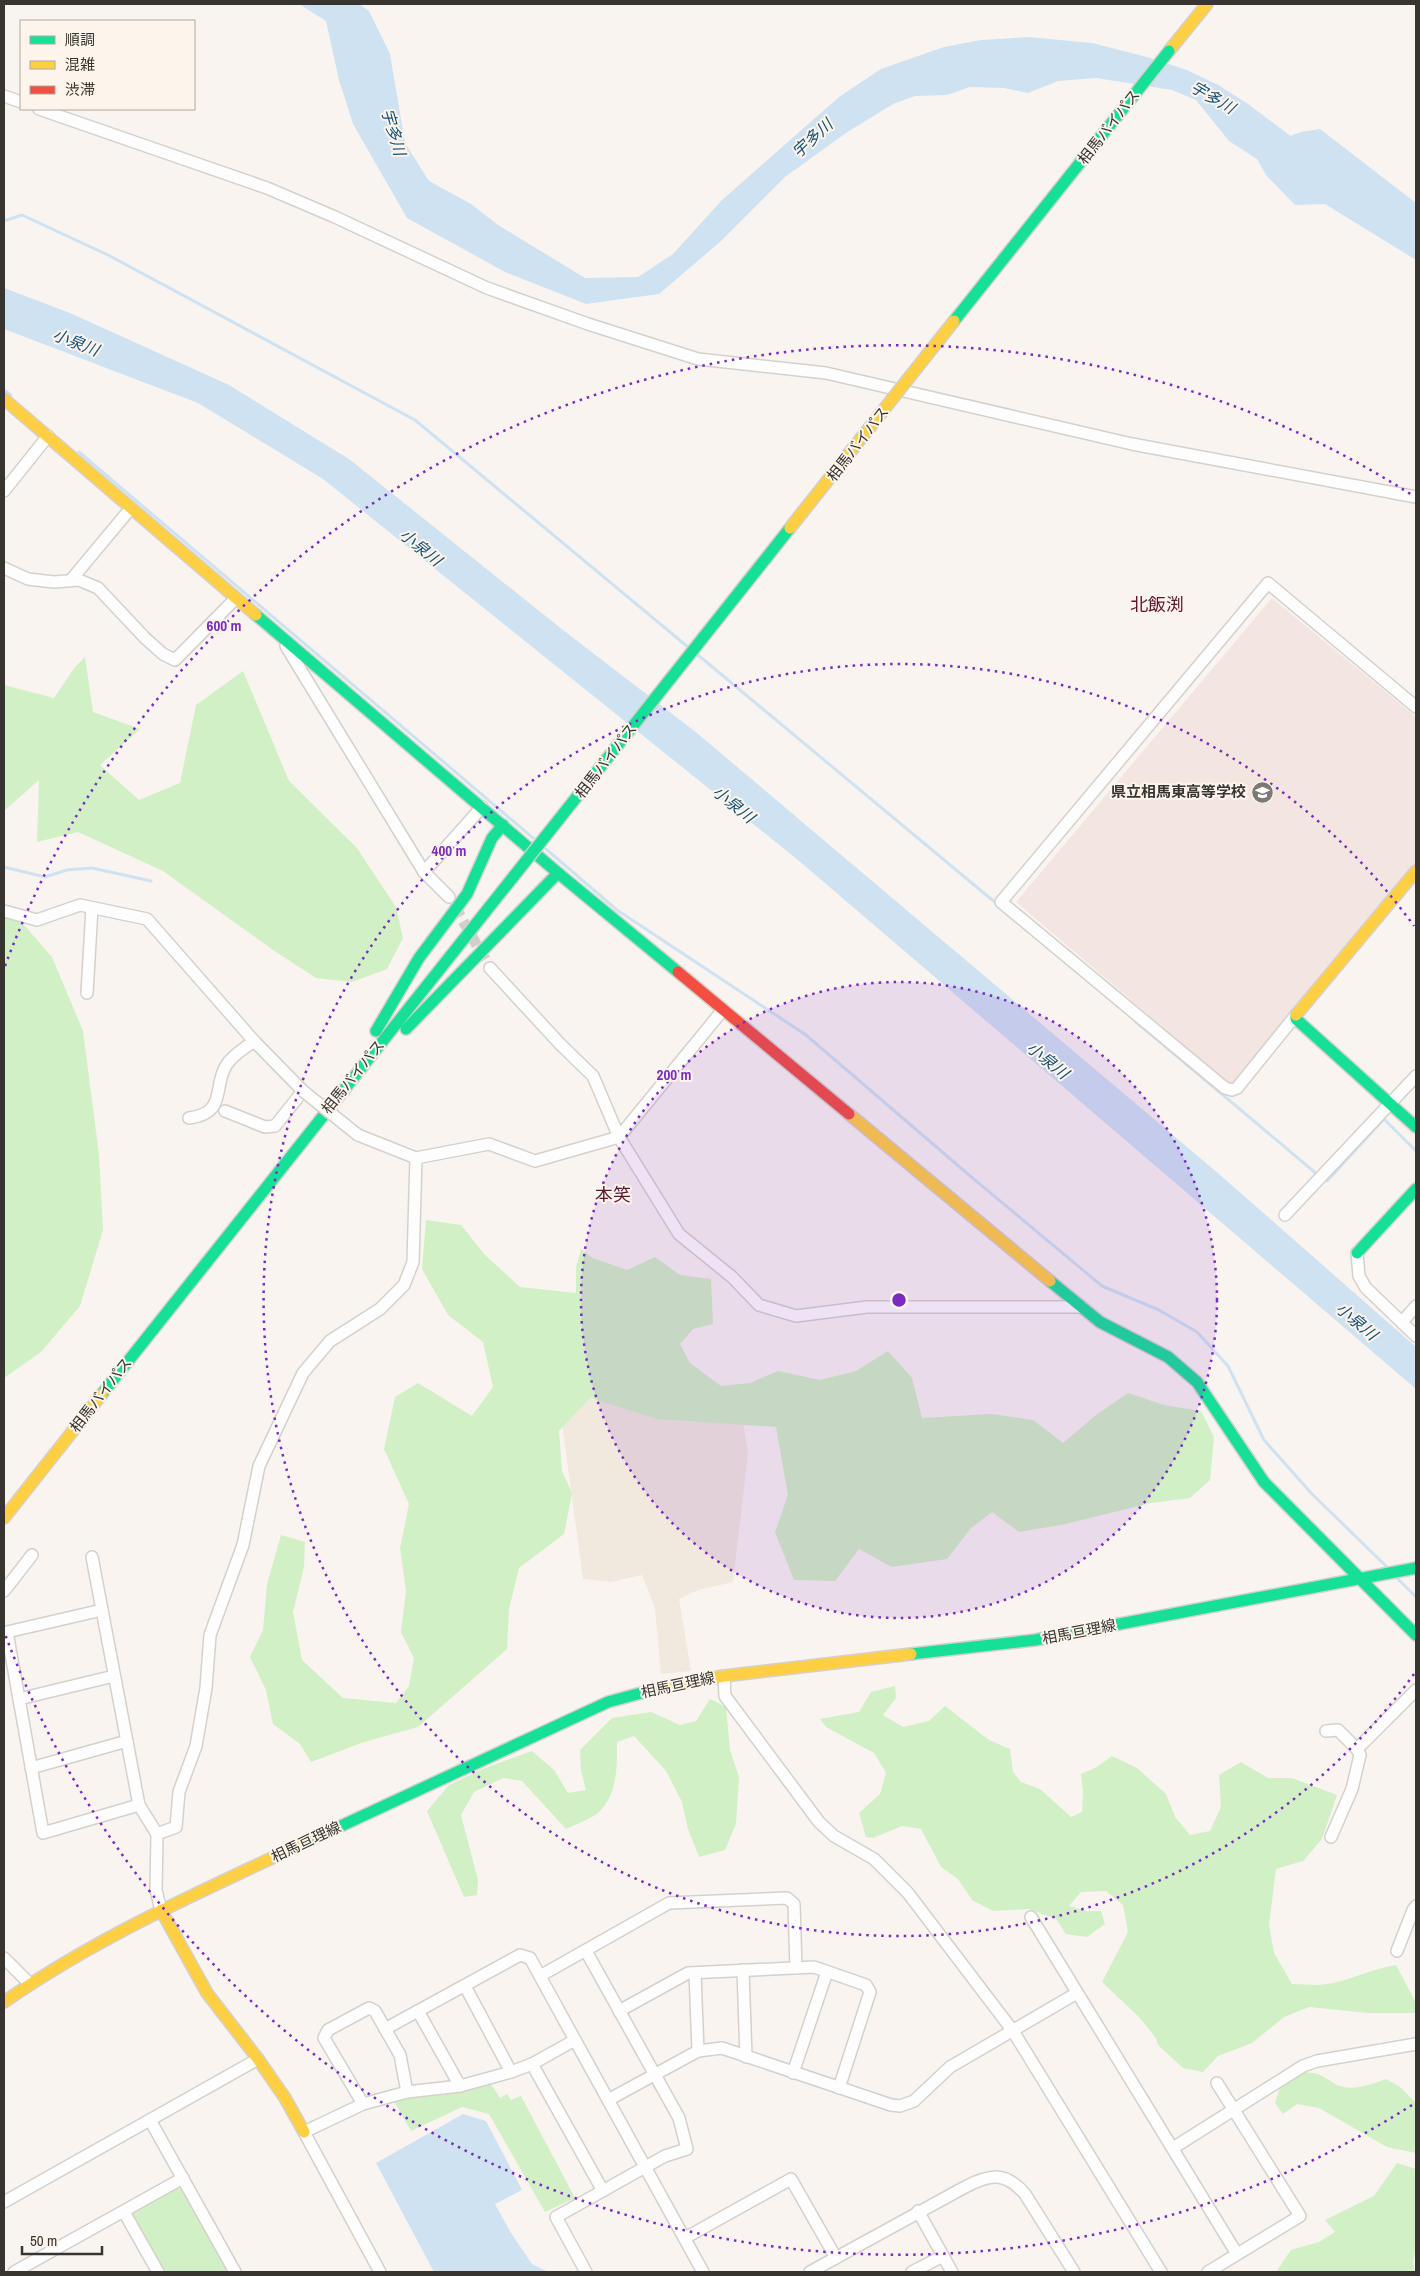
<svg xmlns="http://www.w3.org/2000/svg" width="1420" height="2276" font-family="'Archivo Narrow','Noto Sans JP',sans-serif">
<rect width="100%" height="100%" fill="#f9f4ef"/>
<path fill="#f1e9dd" d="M558,1394L743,1423L748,1453L733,1582L698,1590L679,1599L691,1671L661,1674L655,1608L642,1575L611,1582L583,1579Z"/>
<path fill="#f3e6e1" d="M1272,598L1416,717V867L1233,1087L1016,902Z"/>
<g fill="#d1f0c5">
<path d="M85,657L93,712L140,729L100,765L139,800L180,783L196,705L243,671L289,781L357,848L396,907L403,938L387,969L352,982L316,978L273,950L163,871L78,832L37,842L39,780L4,811V685L54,698L75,667Z"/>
<path d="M4,915L24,925L52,957L83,1031L99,1155L103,1230L80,1306L41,1352L4,1378Z"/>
<path d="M426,1220L461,1225L485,1255L520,1287L576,1293V1268L581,1249L593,1258L627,1270L655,1257L680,1275L711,1279L713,1324L693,1329L680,1344L690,1363L721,1386L750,1383L778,1371L820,1380L856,1371L888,1351L912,1378L922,1418L991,1414L1033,1420L1063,1443L1096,1415L1128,1393L1164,1405L1201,1411L1214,1437L1210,1480L1190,1498L1151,1503L1061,1525L1019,1532L992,1512L971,1528L947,1559L892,1567L859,1549L835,1581L794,1580L775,1532L788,1495L776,1427L657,1419L590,1398L559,1431L562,1471L572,1493L564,1534L519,1568L509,1609L507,1649L418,1727L364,1742L311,1762L300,1744L273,1724L266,1690L250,1657L263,1630L267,1584L281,1535L305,1542L304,1567L293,1612L302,1660L343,1698L396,1703L409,1686L414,1658L401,1632L406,1591L400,1548L409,1504L384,1449L395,1397L418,1383L472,1416L493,1387L483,1342L448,1315L422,1269Z"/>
<path d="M895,1686L896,1698L883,1715L903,1727L929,1721L945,1706L989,1740L1010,1749L1013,1772L1021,1782L1040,1789L1071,1817L1082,1812L1083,1792L1081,1774L1097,1767L1112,1756L1137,1768L1166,1794L1175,1817L1190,1835L1210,1831L1221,1807L1219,1775L1241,1762L1268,1778H1292L1337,1795L1322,1839L1303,1861L1276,1869L1269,1925L1274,1953L1292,1984C1303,1984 1316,1986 1327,1984C1351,1980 1372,1969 1396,1965L1416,2003V2013H1368L1309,2007L1284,2017L1252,2043L1218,2056L1203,2072L1183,2068L1158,2045L1156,2038L1139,2017L1102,1982L1128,1932L1123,1905L1106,1891L1081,1892L1069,1906L1087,1911H1101L1105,1924L1087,1937L1066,1934L1056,1919L1029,1909L993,1911L972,1900L958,1879L941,1867L921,1829L902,1826L873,1838L866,1837L859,1813L880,1794L886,1773L874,1753L826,1727L820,1719L859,1712L871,1692Z"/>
<path d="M710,1699L726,1707L730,1750L739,1777L736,1824L725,1850L699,1857L688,1829L682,1802L666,1771L634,1736L617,1742C617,1767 618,1794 598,1813C589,1820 576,1824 566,1829L522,1781L503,1778L474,1792L461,1815L478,1880L477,1895L464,1897L427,1811L449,1785L485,1768L532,1751L554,1770L568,1793L586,1790L581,1770L580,1750L612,1718L651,1712L680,1725L696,1721Z"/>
<path d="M1301,2072C1323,2073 1319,2075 1337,2085C1351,2092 1372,2084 1386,2079L1400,2087L1416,2103V2153L1387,2147L1319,2108L1297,2104L1283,2114L1275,2103L1281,2084Z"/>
<path d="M491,2084L500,2098L507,2094L511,2100L521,2096L575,2198L545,2212L489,2114L462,2107L411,2131L394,2101C426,2094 459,2092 491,2084Z"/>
<path d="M1397,2163L1416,2169V2248L1413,2261L1415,2272H1276L1291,2250L1319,2242L1335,2232L1325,2220L1374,2196Z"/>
<path d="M177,2188L182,2189L229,2272H163L133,2217L132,2212Z"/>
</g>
<g fill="#cfe2f2">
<path d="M299,4H359L369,11L390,54L405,143L429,181L471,204L498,225L585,278L638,277L673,254L722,200L839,97L881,69L944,47L981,40L1028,37L1092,43L1147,57L1187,70L1222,87L1241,121L1270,143L1301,132L1320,129L1416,203V260L1325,204L1295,205L1266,175L1257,159L1229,141L1196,100L1172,90L1096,78L1058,81L1028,93L1004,88L970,87L947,95L915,96L893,104L846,133L785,177L720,242L659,294L586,304L505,272L407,218L353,124L339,80L326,21Z"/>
<path d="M4,288L70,313L229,385L349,459L563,630L697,733L1219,1174L1416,1347V1389L798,860L323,479L198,403L4,329Z"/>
<path d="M463,2114L486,2121L522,2190L495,2204L511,2233L532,2264L548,2272H434L376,2163Z"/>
</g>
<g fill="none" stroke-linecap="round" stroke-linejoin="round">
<g stroke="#cfe2f2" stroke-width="3">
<path d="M4,221L22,215L108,255L415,420L688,647"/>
<path d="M4,390L11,395"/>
<path d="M79,452L533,838"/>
<path d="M698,655L997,904"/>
<path d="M546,849L617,910L806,1035L969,1175L1102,1286L1159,1310L1197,1332L1228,1366L1264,1440L1312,1494L1386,1566"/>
<path d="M4,867L45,877L67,870L92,868L151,881"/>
<path d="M1135,1021L1318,1175"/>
<path d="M1323,1179L1327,1181L1384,1119L1416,1151"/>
<path d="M1397,1578L1416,1597"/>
</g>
<path stroke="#cfe2f2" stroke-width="19" d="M1213,93L1243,112L1300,155"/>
<path stroke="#d2cec9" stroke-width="11" stroke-dasharray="11 5.5" stroke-linecap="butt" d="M455,907L490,968"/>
<defs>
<g id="street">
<path d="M4,96L21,102"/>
<path d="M39,109L267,188L335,217L487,288L588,324L698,359L826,373L1132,444L1416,497"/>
<path d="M4,491L48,436"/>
<path d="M4,568L28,579L54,582L79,580L98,588L145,638L163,654L175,660L236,598"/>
<path d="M71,580L131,508"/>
<path d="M286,646L424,872L449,897"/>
<path d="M424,872L482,807"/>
<path d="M4,911L37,920L80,905L147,919L254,1041L303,1091L275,1126L265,1127L225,1111"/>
<path d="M490,968L560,1044L593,1076L619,1137L679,1234L732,1277L759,1305L796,1316L867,1307H1082"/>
<path d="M87,993L92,908"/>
<path d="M1296,1015L1237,1088L1232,1090L1225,1088L1001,902L1268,583L1416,707"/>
<path d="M189,1118C228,1113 212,1086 227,1064C234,1054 245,1048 254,1041"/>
<path d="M358,1135L416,1158L489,1144L535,1161L619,1137L722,1011"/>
<path d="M1285,1215L1416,1076"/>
<path d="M1357,1253L1359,1276L1366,1288L1416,1336"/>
<path d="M1402,1322L1416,1306"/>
<path d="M92,1557L139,1805L157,1834"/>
<path d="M4,1591L32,1555"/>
<path d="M102,1610L7,1632L43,1833L139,1805"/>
<path d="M724,1676L725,1696L819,1822L834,1836L874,1859L908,1893L1013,2031L1161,2272"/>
<path d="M19,1699L114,1676"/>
<path d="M1326,1731L1338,1730L1357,1749L1416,1690"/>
<path d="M31,1768L127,1741"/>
<path d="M1331,1837L1352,1789L1360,1755L1357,1749"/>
<path d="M161,1910L156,1890L157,1834L176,1827L179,1792L196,1746L206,1688L210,1635L243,1545L259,1466L303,1373L330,1341L380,1309L404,1285L413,1262L416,1158"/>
<path d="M1031,1917L1237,2254"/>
<path d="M586,1951L679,2118L687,2149L665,2156L556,2217L586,2272"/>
<path d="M1397,1951L1413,1910L1416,1906"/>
<path d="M4,1958L30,1984"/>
<path d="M743,1970L746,2057"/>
<path d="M695,1973L698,2051"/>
<path d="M540,1976L669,1903L787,1898L794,1904L796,1968"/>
<path d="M465,1986L511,2072"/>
<path d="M418,2011L460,2086"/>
<path d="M619,2011L688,1973L814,1967L866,1985L870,1992L839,2088"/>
<path d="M385,2029L520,1955L530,1958L575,2040"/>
<path d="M532,2064L603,2191"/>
<path d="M793,2073L827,1972"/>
<path d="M608,2100L698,2051L722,2048L891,2105L900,2106L914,2101L950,2067L1077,1993"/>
<path d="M363,2104L324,2038L328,2030L369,2008L375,2011L400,2055L407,2092"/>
<path d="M150,2120L235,2272"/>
<path d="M1173,2148L1303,2066L1317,2061L1416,2044"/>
<path d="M4,2202L258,2059"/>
<path d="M918,2211L952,2272"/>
<path d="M124,2212L158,2272"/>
<path d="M685,2238L791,2179L836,2258"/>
<path d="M14,2272L183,2178"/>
<path d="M380,2272L304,2132L363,2104L407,2092L460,2086L511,2072L532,2064L575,2040L703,2272"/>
<path d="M810,2272L965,2187C990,2174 1005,2171 1025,2194L1074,2272"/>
<path d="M912,2272L943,2256"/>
<path d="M1208,2272L1300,2216L1217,2083"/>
</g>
<g id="fast">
<path d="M256,615L558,873L678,972"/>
<path d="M1296,1015V1019L1416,1127"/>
<path d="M406,1029L558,873"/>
<path d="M376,1031L419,958L467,894L492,838L503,825"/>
<path d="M1357,1253L1416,1189"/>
<path d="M1050,1281L1100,1322L1168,1357L1197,1382L1264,1482L1416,1635"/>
<path d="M102,1394L514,876"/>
<path d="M911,1654L1035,1640L1416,1568"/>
<path d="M300,1845L608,1702L667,1686"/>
</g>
<g id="slow">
<path d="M1169,51L1207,4"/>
<path d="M4,399L256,615"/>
<path d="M1296,1015L1416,871"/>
<path d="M849,1114L1050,1281"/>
<path d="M4,1518L102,1394"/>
<path d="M667,1686L724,1676L911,1654"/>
<path d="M161,1910L207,1993L258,2059L285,2098L304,2132"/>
<path d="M4,2002C96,1938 199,1892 300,1845"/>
</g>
<path id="jam" d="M678,972L849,1114"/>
</defs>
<use href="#street" stroke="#d4d1cd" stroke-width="14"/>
<use href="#fast" stroke="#d4d1cd" stroke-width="14"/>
<use href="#slow" stroke="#d4d1cd" stroke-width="14"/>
<use href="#jam" stroke="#d4d1cd" stroke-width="14"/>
<use href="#street" stroke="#fefdfd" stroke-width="11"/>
<use href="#fast" stroke="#16e098" stroke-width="11"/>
<use href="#slow" stroke="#ffcf43" stroke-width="11"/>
<use href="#jam" stroke="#f24e42" stroke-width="11"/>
<defs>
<path id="street-bridge" d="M303,1091L358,1135"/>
<g id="fast-bridge">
<path d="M954,321L1169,51"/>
<path d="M514,876L790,528"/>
</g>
<path id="slow-bridge" d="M790,528L954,321"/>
</defs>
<use href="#street-bridge" stroke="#d4d1cd" stroke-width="14" stroke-linecap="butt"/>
<use href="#fast-bridge" stroke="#d1cfcc" stroke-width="14" stroke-linecap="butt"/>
<use href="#slow-bridge" stroke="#d1cfcc" stroke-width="14" stroke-linecap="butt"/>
<use href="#street-bridge" stroke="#fefdfd" stroke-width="11"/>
<use href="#fast-bridge" stroke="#16e098" stroke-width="11"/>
<use href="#slow-bridge" stroke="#ffcf43" stroke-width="11"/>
</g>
<circle cx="899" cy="1300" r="318" fill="#7b2cbf" fill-opacity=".12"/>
<g fill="none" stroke="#7b2cbf" stroke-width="2.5" stroke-dasharray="2.5 5">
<circle cx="899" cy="1300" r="318"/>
<path d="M1414 1674A636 636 0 1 1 1414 926"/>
<path d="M1412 2105A954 954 0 0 1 5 1634M5 966A954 954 0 0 1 1412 495"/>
</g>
<defs>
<symbol id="school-disc" viewBox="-11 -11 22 22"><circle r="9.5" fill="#7c7874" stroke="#fdf5eb"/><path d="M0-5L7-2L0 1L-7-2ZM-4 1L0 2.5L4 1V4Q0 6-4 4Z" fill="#fff"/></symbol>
</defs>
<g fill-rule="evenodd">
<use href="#school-disc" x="1250" y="780" width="25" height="25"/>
</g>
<g text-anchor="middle" stroke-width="4" stroke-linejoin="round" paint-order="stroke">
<g font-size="15" fill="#383531" stroke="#fdf5eb">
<text transform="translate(1109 127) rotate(-52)" y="5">相馬バイパス</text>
<text transform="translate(858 444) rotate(-52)" y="5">相馬バイパス</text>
<text transform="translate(606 761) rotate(-52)" y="5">相馬バイパス</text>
<text transform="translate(353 1077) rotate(-51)" y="5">相馬バイパス</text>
<text transform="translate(101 1395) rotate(-52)" y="5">相馬バイパス</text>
<text transform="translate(1079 1632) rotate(-11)" y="5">相馬亘理線</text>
<text transform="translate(678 1685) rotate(-12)" y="5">相馬亘理線</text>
<text transform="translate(306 1842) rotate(-25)" y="5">相馬亘理線</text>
</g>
<g font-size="15" font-weight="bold" fill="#383531" stroke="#fdf5eb" text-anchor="end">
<text x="1246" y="797">県立相馬東高等学校</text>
</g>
<g font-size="16" font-style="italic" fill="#134f76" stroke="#fdf5eb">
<text transform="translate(1213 97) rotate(30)" y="6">宇多川</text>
<text transform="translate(394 132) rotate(74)" y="6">宇多川</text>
<text transform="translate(812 138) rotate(-43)" y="6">宇多川</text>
<text transform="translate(76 342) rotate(21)" y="6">小泉川</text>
<text transform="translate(421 547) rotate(39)" y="6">小泉川</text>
<text transform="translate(734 804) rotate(39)" y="6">小泉川</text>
<text transform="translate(1048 1060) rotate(39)" y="6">小泉川</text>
<text transform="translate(1357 1321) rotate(40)" y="6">小泉川</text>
</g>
<g font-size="18" fill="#591732" stroke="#fdf5eb">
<text x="1157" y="611">北飯渕</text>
<text x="613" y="1201">本笑</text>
</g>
</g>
<circle cx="899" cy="1300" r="8" fill="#7b2cbf" stroke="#fdf5eb" stroke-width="2.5"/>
<g font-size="15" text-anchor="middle" font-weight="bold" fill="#7b2cbf" stroke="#fdf5eb" stroke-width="4" stroke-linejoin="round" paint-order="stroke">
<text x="224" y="631">600 m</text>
<text x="449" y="856">400 m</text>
<text x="674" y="1080">200 m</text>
</g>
<rect width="1420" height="2276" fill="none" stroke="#383531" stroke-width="10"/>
<rect x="20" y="20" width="175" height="90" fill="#fdf5eb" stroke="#aea8a1"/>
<rect x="30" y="36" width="25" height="8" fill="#16e098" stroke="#aea8a1"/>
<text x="65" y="45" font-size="15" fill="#383531">順調</text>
<rect x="30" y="61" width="25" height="8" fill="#ffcf43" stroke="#aea8a1"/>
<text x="65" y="70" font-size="15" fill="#383531">混雑</text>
<rect x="30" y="86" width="25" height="8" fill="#f24e42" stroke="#aea8a1"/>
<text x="65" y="95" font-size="15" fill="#383531">渋滞</text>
<path d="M22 2246v8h80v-8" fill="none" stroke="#383531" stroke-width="2.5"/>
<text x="30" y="2246" font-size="15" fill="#383531" stroke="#fdf5eb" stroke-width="4" paint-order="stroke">50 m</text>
</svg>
